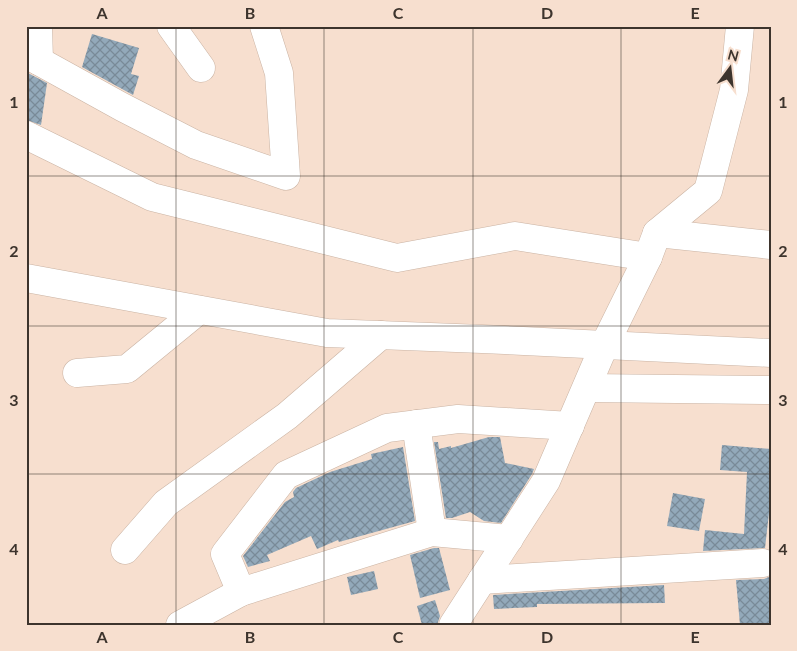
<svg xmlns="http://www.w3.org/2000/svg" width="797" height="651" font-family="Lato,sans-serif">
<defs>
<pattern id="building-cross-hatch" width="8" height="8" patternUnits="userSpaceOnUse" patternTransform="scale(1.25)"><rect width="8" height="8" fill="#93a9ba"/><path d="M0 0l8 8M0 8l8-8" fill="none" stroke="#798a98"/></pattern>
</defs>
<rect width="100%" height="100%" fill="#f7dfcf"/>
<g fill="url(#building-cross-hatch)">
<path d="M92,34L139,48L131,74L139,76L133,95L82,67Z"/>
<path d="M26,72L47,83L41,125L26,120Z"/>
<path d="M489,437H500L505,463L534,469L532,474L501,523L484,521L470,512L452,518H446L434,442H438L439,449L451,446V448Z"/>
<path d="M722,445L771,449V513H769L765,548L703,551L705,530L744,534L747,472L720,470Z"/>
<path d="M403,447L415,521L339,542L338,540L317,549L311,536L267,555L270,561L248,567L243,556L285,502L294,497L293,492L296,488L330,472L372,459L371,454Z"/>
<path d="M673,493L705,499L699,531L667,526Z"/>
<path d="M434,548H439L450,590L420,598L410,555Z"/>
<path d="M374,571L378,589L351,595L347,577Z"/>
<path d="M771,576V624L740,625L736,580L764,579Z"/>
<path d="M664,585L665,603L537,604V607L494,609L493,595Z"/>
<path d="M435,600L440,616L437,625H422L417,606Z"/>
</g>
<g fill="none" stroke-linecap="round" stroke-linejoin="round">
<defs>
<g id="minor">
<path d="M38,26L39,61"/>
<path d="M171,26L201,68"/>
<path d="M26,54L122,107L196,145L286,176L279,73L264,26"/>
<path d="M26,135L152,197L397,258L515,236L648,257"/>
<path d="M657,233L771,245"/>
<path d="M26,278L327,333L482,339L771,353"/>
<path d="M77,373L127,369L199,310"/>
<path d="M587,388L771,390"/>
<path d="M416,424L432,532"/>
<path d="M125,550L166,503L287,416L381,335"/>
<path d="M482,580L763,563"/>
<path d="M241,592L225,554L286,475L387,428L458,419L570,426"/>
<path d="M180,625L241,592L432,532L509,539"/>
<path d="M453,625L546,481L604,346L648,257L657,233L708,191L734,90L740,26"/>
</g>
</defs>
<use href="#minor" stroke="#cab3a3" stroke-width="29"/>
<use href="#minor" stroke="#fff" stroke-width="28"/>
</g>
<path fill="none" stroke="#3d342d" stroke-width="1" stroke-opacity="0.55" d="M176,26V625M324,26V625M473,26V625M621,26V625M26,176H771M26,326H771M26,474H771"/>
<rect width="797" height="651" fill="none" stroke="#f7dfcf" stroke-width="55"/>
<g transform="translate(730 68) rotate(15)" stroke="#f7dfcf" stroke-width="4" paint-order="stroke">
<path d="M0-4L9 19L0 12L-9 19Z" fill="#3d342d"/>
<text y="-8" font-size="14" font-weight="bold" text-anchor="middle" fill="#3d342d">N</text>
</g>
<rect x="28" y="28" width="742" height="596" fill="none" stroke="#3d342d" stroke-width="2"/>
<g font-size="16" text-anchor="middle" font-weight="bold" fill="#3d342d">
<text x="102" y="19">A</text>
<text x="250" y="19">B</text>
<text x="398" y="19">C</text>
<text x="547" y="19">D</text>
<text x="695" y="19">E</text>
<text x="14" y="108">1</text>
<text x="783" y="108">1</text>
<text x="14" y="257">2</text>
<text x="783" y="257">2</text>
<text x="14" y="406">3</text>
<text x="783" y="406">3</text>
<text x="14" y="555">4</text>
<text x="783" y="555">4</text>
<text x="102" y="643">A</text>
<text x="250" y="643">B</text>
<text x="398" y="643">C</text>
<text x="547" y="643">D</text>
<text x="695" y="643">E</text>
</g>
</svg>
